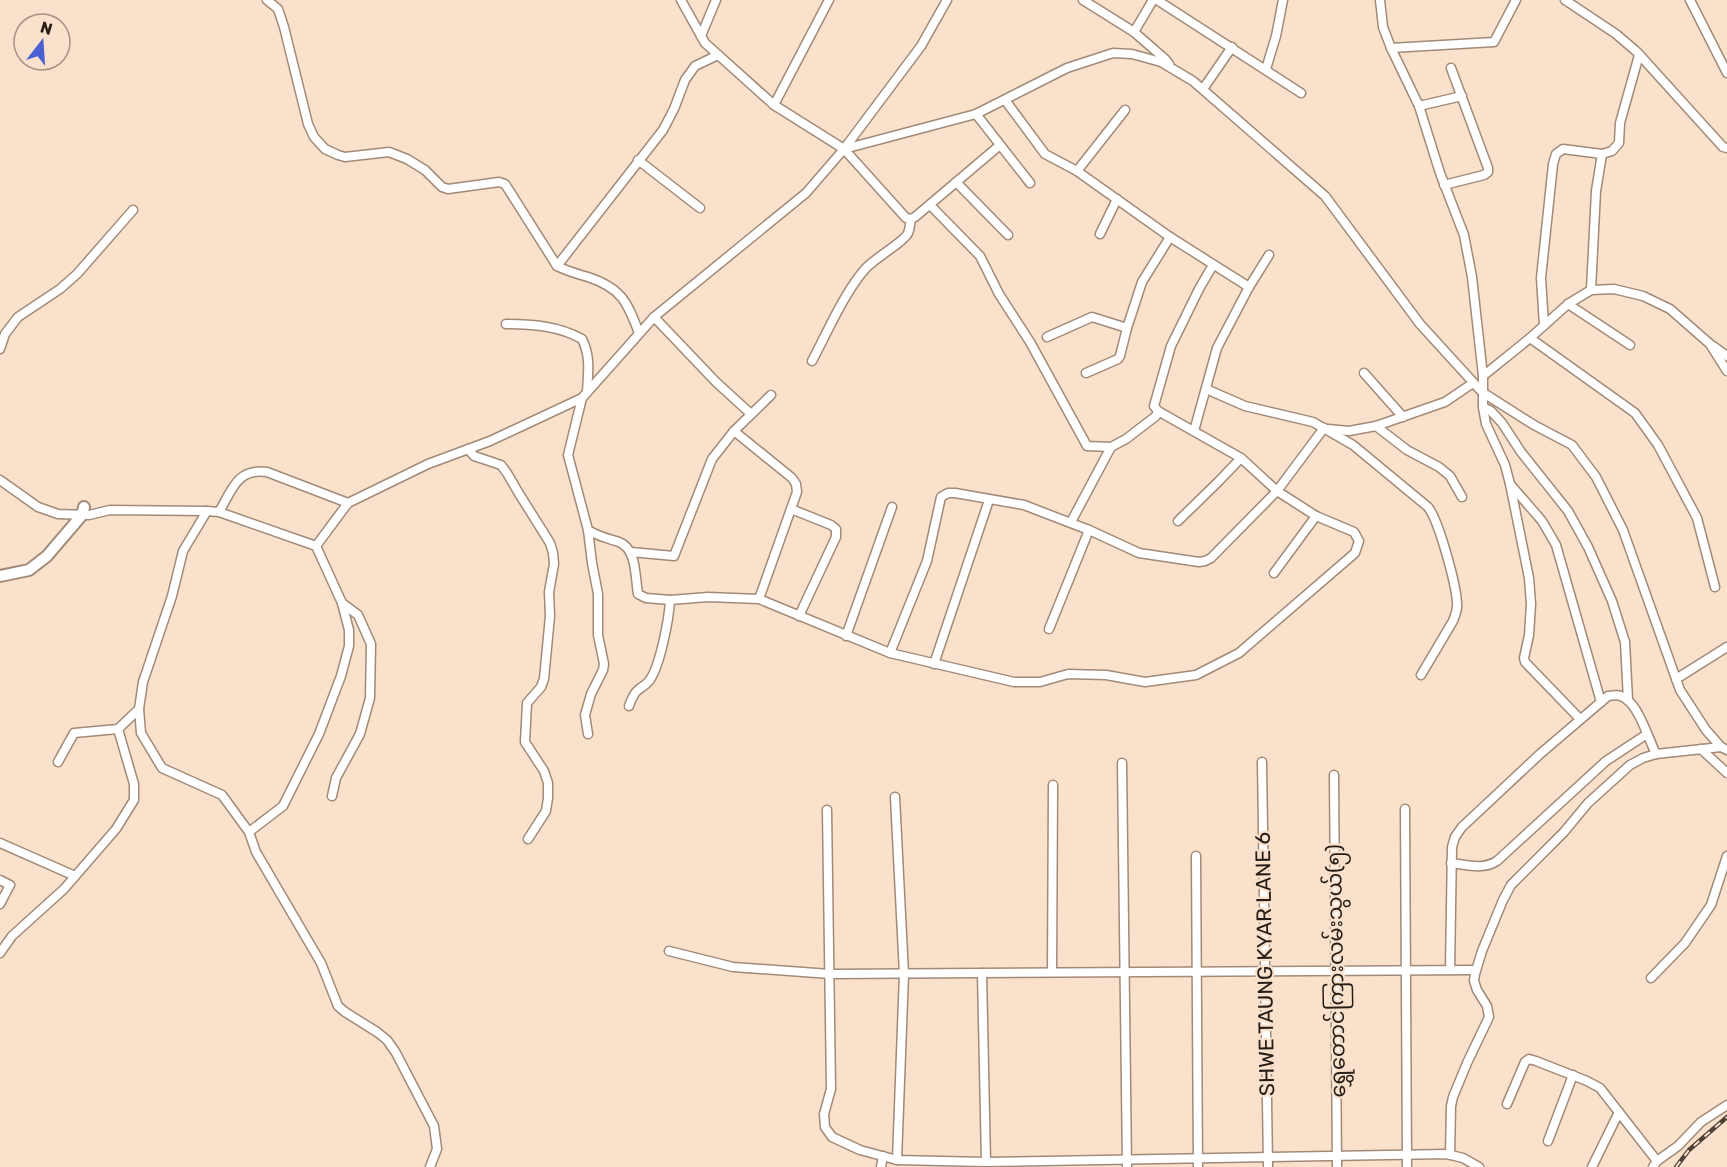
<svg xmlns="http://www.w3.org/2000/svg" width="1727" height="1167" font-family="Rubik,'Noto Sans Myanmar',sans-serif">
<rect width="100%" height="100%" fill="#fae1cc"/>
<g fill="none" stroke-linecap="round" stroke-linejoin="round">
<defs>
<g id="minor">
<path d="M267,0L278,9L284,27L308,124L314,137L325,149L338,155L345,157L389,152L407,159L425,170L442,187L448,189L499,182L505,184L557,266C567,271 577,274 588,277C621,288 627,301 639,333"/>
<path d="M681,0L705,43L774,105L844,149L906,218L911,219L915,217L1000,145"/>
<path d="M1083,0L1134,32L1165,59L1169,64"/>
<path d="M1157,0L1301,93"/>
<path d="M1380,0L1383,27L1391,48L1419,106L1440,173L1464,235L1472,277L1483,376V407L1486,424L1505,465L1510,484L1529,578L1531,604L1529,635L1524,658L1525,662L1580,719"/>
<path d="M1565,0L1616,34L1637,52L1723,147L1727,148"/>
<path d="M1690,0L1727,73"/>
<path d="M1134,32L1153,0"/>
<path d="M701,36L716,0"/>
<path d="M1391,48L1494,42L1516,0"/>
<path d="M1266,69L1276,36L1283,0"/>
<path d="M1203,89L1232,47"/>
<path d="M1005,100L1045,154L1077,171L1170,237L1249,287"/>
<path d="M774,105L829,0"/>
<path d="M1419,106L1462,96"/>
<path d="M976,114L1030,183"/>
<path d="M844,149L976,114L1067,68L1113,53L1132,54L1161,62L1193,81L1325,196L1420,324L1482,392L1534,425L1572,445L1596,477L1623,530L1680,690L1706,730L1721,747L1727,750"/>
<path d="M638,160L700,208"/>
<path d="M1077,171L1125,110"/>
<path d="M956,182L1008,235"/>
<path d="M1444,185L1484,175L1488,172V168L1451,68"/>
<path d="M930,205L980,256L999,294L1030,342L1087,446L1111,447L1126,439L1156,416L1158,411"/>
<path d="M1100,234L1117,199"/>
<path d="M557,266L663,130L674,109L685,80L695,66L718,55"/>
<path d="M1591,290L1596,191L1602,154"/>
<path d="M1568,304L1630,345"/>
<path d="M654,317L716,382L751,414"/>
<path d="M506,324C532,324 559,326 582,339C591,357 588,373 587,392"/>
<path d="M1544,325L1541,278L1553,164L1556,154L1563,149L1602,154L1612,151L1619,143L1620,123L1639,55"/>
<path d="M1047,337L1092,317L1127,328"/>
<path d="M1530,338L1635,413L1658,445L1697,518L1715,587"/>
<path d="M1713,346L1727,356"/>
<path d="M0,349L5,334L18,317L60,289L77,274L133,210"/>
<path d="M812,361C827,333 845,291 866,268C874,259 906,240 908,233C910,229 910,223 911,219"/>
<path d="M1086,373L1118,359L1120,356L1127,328L1142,282L1170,237"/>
<path d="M1364,373L1403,417"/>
<path d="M1483,376L1530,338L1568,304L1591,290L1614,289L1643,296L1670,309L1710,344L1727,371"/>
<path d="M1206,389L1245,406L1313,422L1353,445L1428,507C1439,521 1456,584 1457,603C1458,610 1455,615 1453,621L1421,675"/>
<path d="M1483,407L1491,411L1502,423L1521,452L1568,511L1588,547L1612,601L1625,642L1628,700"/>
<path d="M1376,426L1407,450L1439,467L1450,476L1462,497"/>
<path d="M1328,429L1349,431L1376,426L1445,402L1473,383"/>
<path d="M734,431L792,478L796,484L797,492L759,599"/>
<path d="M1194,431L1217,348L1249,287L1269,255"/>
<path d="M468,449L474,456L501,465L507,473L518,492L550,543L553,553L554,564L549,592L550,616L544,679L541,687L527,703L525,742L544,771L548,783V798L546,811L528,839"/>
<path d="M0,480L38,507L58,514L89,515L110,510L207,511"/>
<path d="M1510,484L1542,521L1556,545L1601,702"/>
<path d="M791,509L831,525L836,529V537L799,616"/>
<path d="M219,512C232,490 237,468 267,472L348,503"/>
<path d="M1178,521L1218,482L1241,458"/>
<path d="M1071,522L1111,447"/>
<path d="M588,530C599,537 607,538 619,542C637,549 635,577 638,594L646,598L670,600L708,597L759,599L890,653L1014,682H1040L1068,674L1106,675L1145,682L1196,675L1239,653L1355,553L1359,541L1354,532L1316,516L1277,491L1241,458L1158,411L1154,406L1171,346L1199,289L1213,265"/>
<path d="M316,546L348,503L428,464L490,441L582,398"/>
<path d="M631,552L674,556L712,459L734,431L771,395"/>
<path d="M1274,573L1316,516"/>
<path d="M1049,629L1089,530"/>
<path d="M846,636L892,507"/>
<path d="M890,653L927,561L941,497L948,493H955L1024,505L1089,530L1139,553L1199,562L1205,561L1211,558L1277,491L1324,428"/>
<path d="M934,664L989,500"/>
<path d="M1676,679L1727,647"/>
<path d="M629,706C631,700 633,694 638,690C641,687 646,685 649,681C660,667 669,619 670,600"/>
<path d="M588,734L585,715L591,694L603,670L604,664L598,635V594L592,563L588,530L568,455L582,398L654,317L806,193L844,149L921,46L947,0"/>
<path d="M1701,749L1727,773"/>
<path d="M58,762L74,733L118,729L139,709"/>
<path d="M1262,762L1268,1167"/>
<path d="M1122,763L1127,1167"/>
<path d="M1334,775L1337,1167"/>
<path d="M332,796L336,778L360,734L370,698L371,644L358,615L342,603"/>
<path d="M895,797L904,974L897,1160"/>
<path d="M1405,809L1407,1167"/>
<path d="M827,810L831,1089L824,1114L825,1127L832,1137L860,1150L897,1160L986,1162L1447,1154L1463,1158L1479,1167"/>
<path d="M249,832L283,806L319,734L341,676L349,646V630L342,603L316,546L219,512L207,511L183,551L172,596L143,682L139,709L141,733L162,768L222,795L249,832L256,852L321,963L338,1006L345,1012L377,1032L387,1040L396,1053L434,1126L437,1149L430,1167"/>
<path d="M0,843L75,876"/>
<path d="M1196,856L1198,1167"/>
<path d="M1451,863C1467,865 1483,870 1497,861L1606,761L1647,734"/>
<path d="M0,880L10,885L0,904"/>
<path d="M669,951L733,967L830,974L1476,970"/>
<path d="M0,953L12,936L64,889L116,829L134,800V784L118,729"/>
<path d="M1450,970L1452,847L1455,837L1462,827L1540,754L1608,696C1615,695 1620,694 1626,699C1639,707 1649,740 1656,754"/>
<path d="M1052,972L1053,785"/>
<path d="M982,973L986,1162"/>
<path d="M1651,978L1685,943L1711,905L1727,856"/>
<path d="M1507,1104L1525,1062L1529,1059L1536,1061L1587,1081L1600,1088L1657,1161"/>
<path d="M1548,1141L1573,1075"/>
<path d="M1450,1155L1451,1106L1453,1097L1467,1063L1489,1017L1487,1006L1477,990L1474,981L1475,974L1482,951L1503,900L1511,885L1564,832L1588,803L1630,765L1643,758L1656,754L1721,747"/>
<path d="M881,1167L883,1156"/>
<path d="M1592,1167L1619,1112"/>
<path d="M1653,1167L1657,1161L1678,1146L1701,1122L1727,1105"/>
</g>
<path id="tertiary" d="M0,576L29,570L47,556L82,515L84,507"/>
</defs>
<use href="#minor" stroke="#a18a77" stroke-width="11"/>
<use href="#tertiary" stroke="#a18a77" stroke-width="14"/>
<use href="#minor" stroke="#fff" stroke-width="8"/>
<use href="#tertiary" stroke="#fff" stroke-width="10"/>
<defs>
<path id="rail" d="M1676,1167L1689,1150L1727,1117"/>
</defs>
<use href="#rail" stroke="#4d4138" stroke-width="4.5"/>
<use href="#rail" stroke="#fae1cc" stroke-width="2" stroke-dasharray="7" stroke-linecap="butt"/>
</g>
<g text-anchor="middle" stroke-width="4.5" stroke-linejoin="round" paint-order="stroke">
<g font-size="21" fill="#261d16" stroke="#fae1cc">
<text transform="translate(1265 964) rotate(-91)" y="7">SHWE TAUNG KYAR LANE 6</text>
<text transform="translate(1336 971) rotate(-91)" y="7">ရွှေတောင်ကြားလမ်းသွယ်(၅)</text>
</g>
</g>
<g transform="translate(42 42) rotate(17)"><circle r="28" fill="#fae1cc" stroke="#a59383" stroke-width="1.5"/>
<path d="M0-4.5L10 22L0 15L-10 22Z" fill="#4c60d5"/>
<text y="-9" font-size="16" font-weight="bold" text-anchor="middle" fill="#261d16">N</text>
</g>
</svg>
